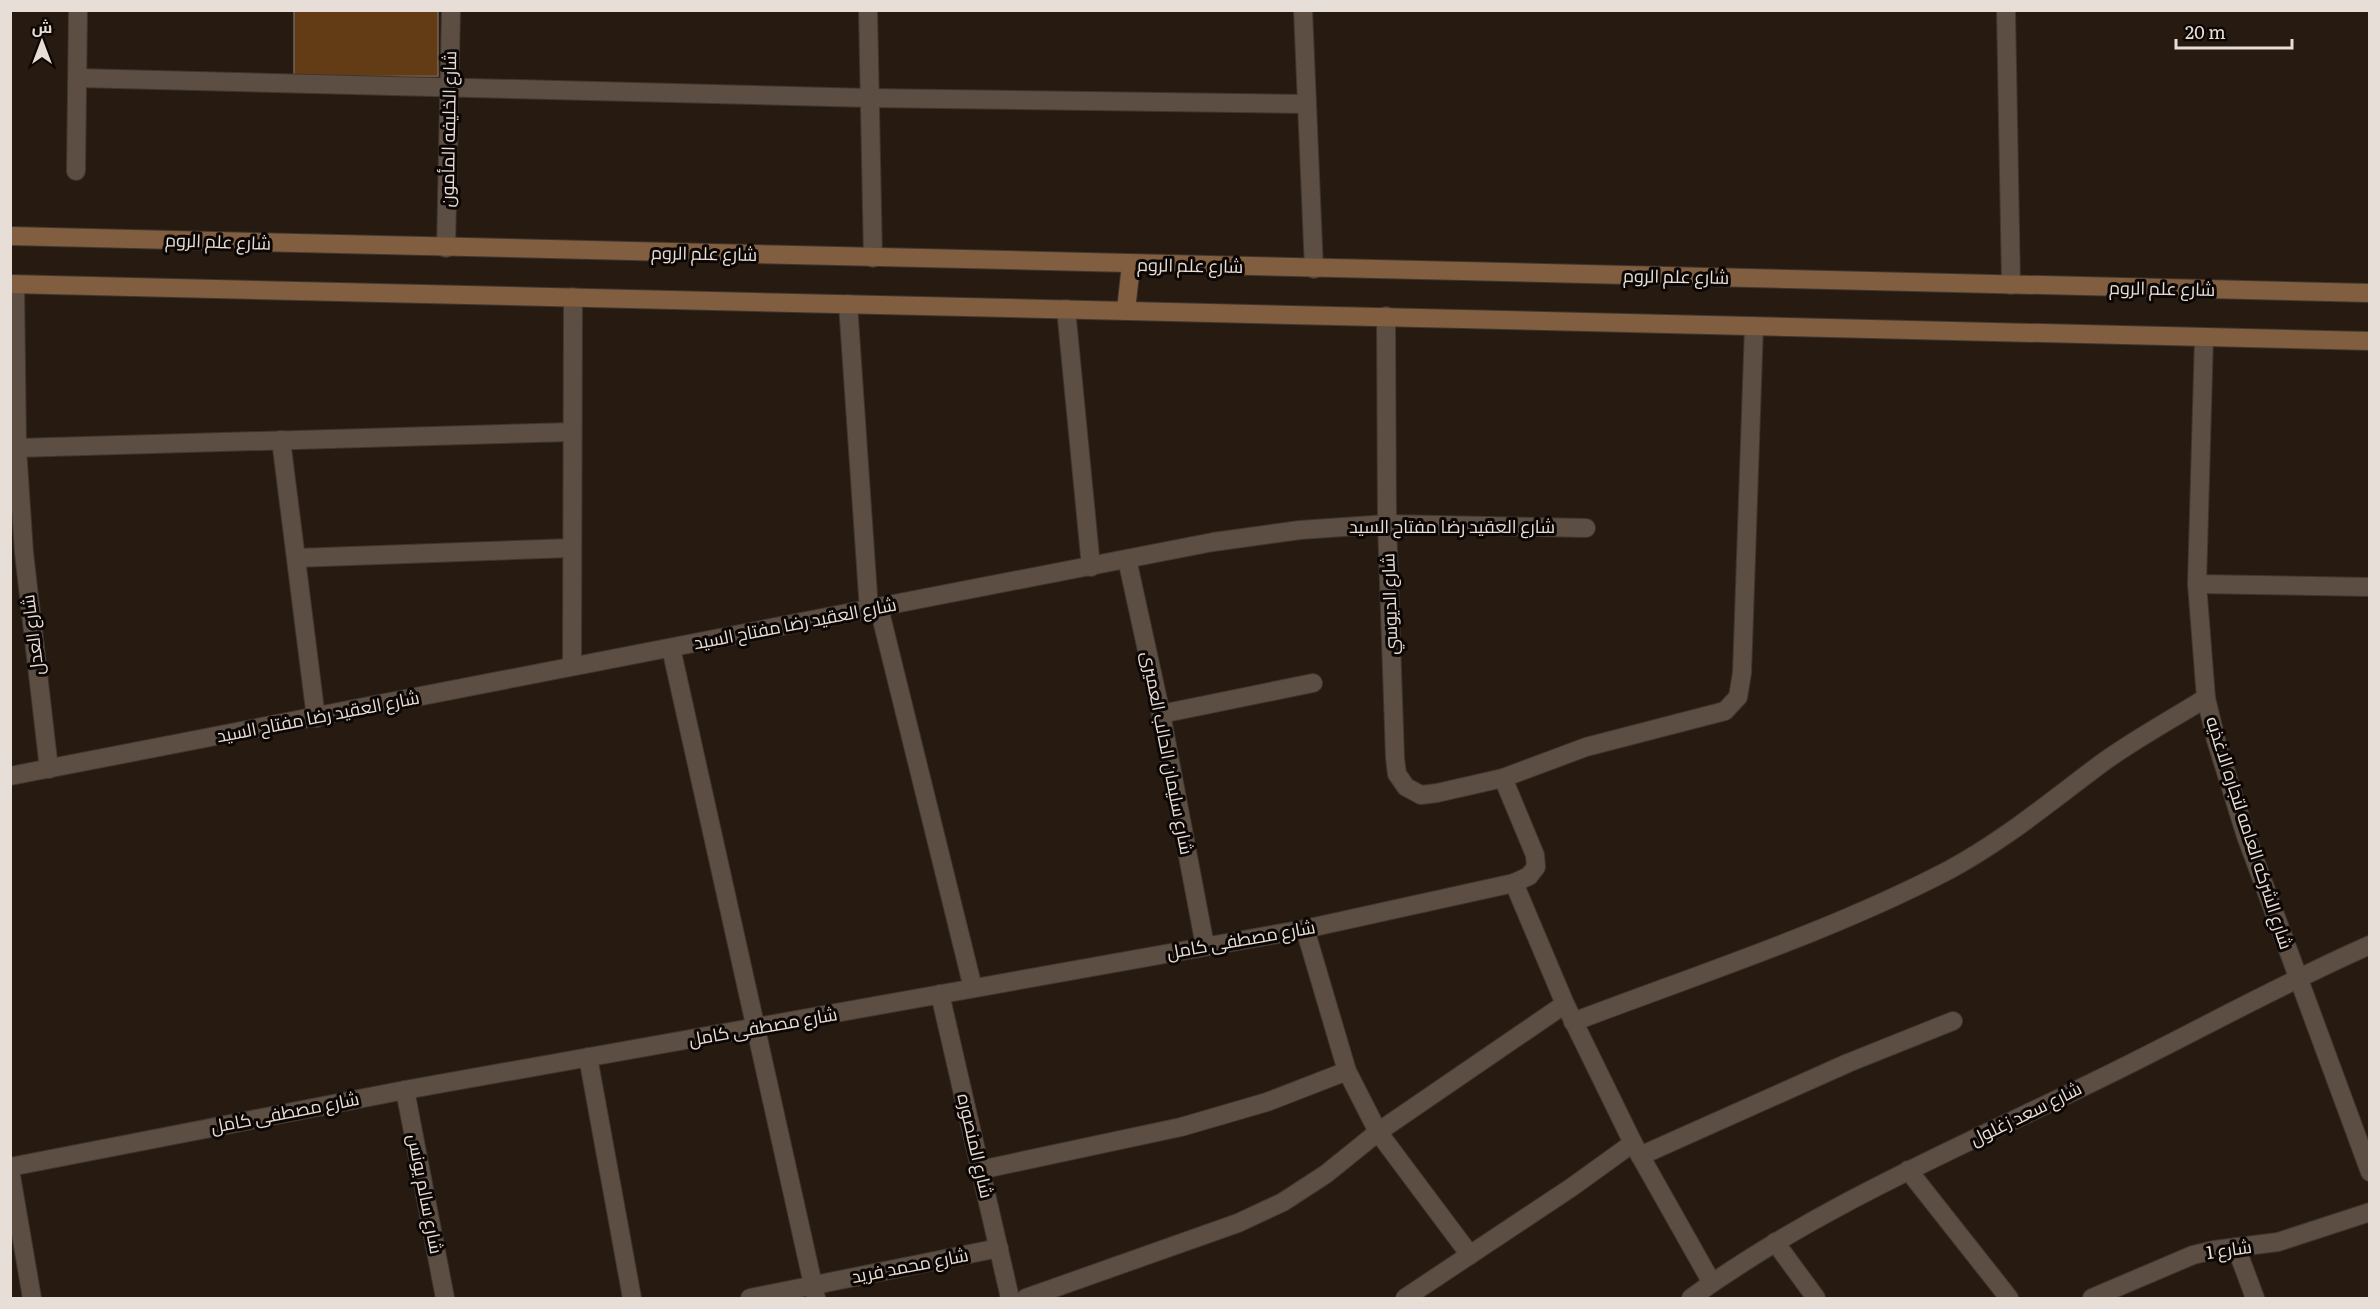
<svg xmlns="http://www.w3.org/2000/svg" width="2380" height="1309" font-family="Literata,Cairo,serif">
<rect width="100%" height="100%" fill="#271b11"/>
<path fill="#633c15" stroke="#726458" stroke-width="1.5" d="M294,10H438V76L294,77Z"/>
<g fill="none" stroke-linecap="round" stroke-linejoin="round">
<defs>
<g id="street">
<path d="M868,10L873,258"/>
<path d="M1303,10L1314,269"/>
<path d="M2006,10L2011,285"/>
<path d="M78,78L869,98L1307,104"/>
<path d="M76,171L78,10"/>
<path d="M446,248L451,10"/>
<path d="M15,285L17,448L24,553L49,769"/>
<path d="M848,304L869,610"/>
<path d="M1066,309L1091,567"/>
<path d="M1386,316L1387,524L1395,758L1397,774L1406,787L1421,795L1437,793L1503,778L1586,747L1725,711L1738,697L1742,673L1754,326"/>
<path d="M2204,337L2197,584L2206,698L2216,740L2246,836L2370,1172"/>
<path d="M281,440L316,718"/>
<path d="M17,448L572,432"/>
<path d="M296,558L572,548"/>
<path d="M1127,559L1161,714L1205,946"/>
<path d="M2197,584L2370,587"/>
<path d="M879,608L973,988"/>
<path d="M671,648L816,1298"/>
<path d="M572,666L573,297"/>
<path d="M1161,714L1313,683"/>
<path d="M10,776L1213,542L1300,530L1387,524L1586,528"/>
<path d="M1514,883L1565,1004L1633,1143L1712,1283"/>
<path d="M1305,929L1347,1071L1378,1132L1470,1255"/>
<path d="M940,994L1010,1298"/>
<path d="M1573,1022C1699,974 1830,932 1949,870C2006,839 2051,801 2102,763C2135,739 2172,719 2206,698"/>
<path d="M588,1057L632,1298"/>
<path d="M405,1090L445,1298"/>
<path d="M1640,1156L1848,1063L1953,1021"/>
<path d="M10,1167L405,1090L1305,929L1514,883L1529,876L1536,867L1535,855L1503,778"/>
<path d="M10,1170L32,1298"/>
<path d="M980,1170L1181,1127L1267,1102L1347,1071"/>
<path d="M1908,1170L2009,1298"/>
<path d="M1775,1242L1816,1298"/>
<path d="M2236,1247L2255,1298"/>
<path d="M750,1298L999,1248"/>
<path d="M1026,1298L1238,1223L1283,1202L1326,1174L1378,1132L1565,1004"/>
<path d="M1405,1298L1572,1187L1633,1143"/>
<path d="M1691,1298C1814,1209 1953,1150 2089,1084C2183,1039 2274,987 2370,945"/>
<path d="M2092,1298L2193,1255L2214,1250L2278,1242L2370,1212"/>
</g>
<g id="secondary">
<path d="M10,236L2370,293"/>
<path d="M10,284L2370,341"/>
<path d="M1126,310L1131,265"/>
</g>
</defs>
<use href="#street" stroke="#3f3630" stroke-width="20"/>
<use href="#secondary" stroke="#3f3630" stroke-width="20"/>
<use href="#street" stroke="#5c4e43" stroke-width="18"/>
<use href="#secondary" stroke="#815e3f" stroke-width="18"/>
</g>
<g text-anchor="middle" stroke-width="6" stroke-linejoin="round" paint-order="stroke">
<g font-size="18" fill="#e6ded7" stroke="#0c0704">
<text transform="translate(449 129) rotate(-89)" y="6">شارع الخليفه المأمون</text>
<text transform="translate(218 242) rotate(2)" y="6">شارع علم الروم</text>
<text transform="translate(704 254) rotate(1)" y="6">شارع علم الروم</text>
<text transform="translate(1190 266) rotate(1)" y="6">شارع علم الروم</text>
<text transform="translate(1676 277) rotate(1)" y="6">شارع علم الروم</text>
<text transform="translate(2162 289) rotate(1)" y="6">شارع علم الروم</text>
<text x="1452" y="533">شارع العقيد رضا مفتاح السيد</text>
<text transform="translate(1390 604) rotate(-92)" y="6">شارع الديوسي</text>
<text transform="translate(795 624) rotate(-11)" y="6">شارع العقيد رضا مفتاح السيد</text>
<text transform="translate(33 635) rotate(-97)" y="6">شارع العدل</text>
<text transform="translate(318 717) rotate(-11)" y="6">شارع العقيد رضا مفتاح السيد</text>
<text transform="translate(1167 753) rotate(79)" y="6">شارع سليمان الحالب العميرى</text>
<text transform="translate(2249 833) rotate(72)" y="6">شارع الشركه العامه لتجاره الاغذيه</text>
<text transform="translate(1241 940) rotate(-10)" y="6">شارع مصطفى كامل</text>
<text transform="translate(763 1027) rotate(-10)" y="6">شارع مصطفى كامل</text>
<text transform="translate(285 1113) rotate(-11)" y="6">شارع مصطفى كامل</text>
<text transform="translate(2026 1114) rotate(-26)" y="6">شارع سعد زغلول</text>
<text transform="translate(975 1146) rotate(77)" y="6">شارع المنصوره</text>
<text transform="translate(425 1194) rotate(79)" y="6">شارع سالم يونس</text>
<text transform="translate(2229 1250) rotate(-8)" y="6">شارع 1</text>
<text transform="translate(910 1266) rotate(-11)" y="6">شارع محمد فريد</text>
</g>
</g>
<rect width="2380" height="1309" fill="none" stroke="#e6ded7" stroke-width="24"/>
<g transform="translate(42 42)" stroke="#0c0704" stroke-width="4.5" paint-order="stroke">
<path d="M0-4.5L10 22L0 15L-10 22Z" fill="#e6ded7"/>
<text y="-9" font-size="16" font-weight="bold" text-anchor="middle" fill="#e6ded7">ش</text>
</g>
<path d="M2176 39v9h116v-9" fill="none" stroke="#e6ded7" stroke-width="3"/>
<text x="2185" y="39" font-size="18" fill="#e6ded7" stroke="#0c0704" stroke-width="4.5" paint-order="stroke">20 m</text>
</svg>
